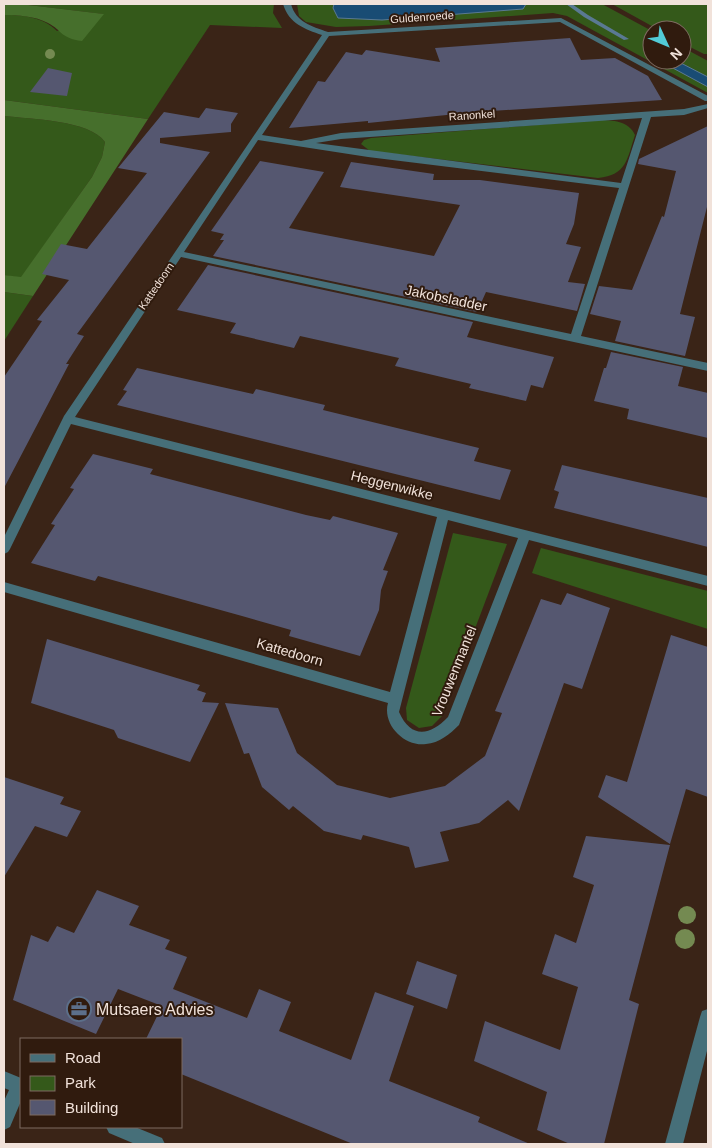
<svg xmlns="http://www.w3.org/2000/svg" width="712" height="1148" font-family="Helvetica,sans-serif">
<rect width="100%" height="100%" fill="#3a2417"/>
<g fill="#34591a">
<path d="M20,4H274L273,13L282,28L210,25L148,119L4,100V15C23,15 43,17 57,31L103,14Z"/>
<path d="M297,4H602L652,31V60H682V47L708,61V93L567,16L553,13L369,26L336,27L306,22L299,16Z"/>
<path d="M612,4H708V54H704L682,43V30H659Z"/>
<path d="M4,116C30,119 90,120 105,142L102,157L92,177L21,278L4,275Z"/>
<path d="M599,120C612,120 629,121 635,135C627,159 627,175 598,178L370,151L361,144L364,140L371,138Z"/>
<path d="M4,292L33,296L4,341Z"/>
<path d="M453,533L507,544L442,716L432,726L419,728L407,720L406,708Z"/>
<path d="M541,548L708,591V629L532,573Z"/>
</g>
<g fill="#466f2c">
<path d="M4,4H20L104,14L82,41C60,38 63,31 48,23C35,16 18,15 4,15Z"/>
<path d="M4,100L148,119L33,296L4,292V275L21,277L92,177L102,157L105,142C90,120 30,119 4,116Z"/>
</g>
<g fill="#194c74" stroke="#5a7993">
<path d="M334,4H526L523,9L382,20L338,18L333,8Z"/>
<path d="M658,60H675L708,77V87Z"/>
</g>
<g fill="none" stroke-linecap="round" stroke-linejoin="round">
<path fill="#5a7993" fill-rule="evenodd" d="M566,4H572L588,15L629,39L624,40L584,17Z"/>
</g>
<g fill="#555770">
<path d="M570,38L581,60L615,58L648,76L662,100L476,112L368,123V121L289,128L318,81L325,82L346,52L362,55L366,50L440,62L435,48Z"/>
<path d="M48,68L72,73L67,96L30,92Z"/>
<path d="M206,108L238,113L231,124V132L160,138V143L210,152L77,334L84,336L66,364H69L4,488V377L42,321L37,320L69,280L42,274L61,244L87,249L147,173L118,168L164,112L199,118Z"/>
<path d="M708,126V203L680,314L695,317L685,356L615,341L621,321L590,314L599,286L632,290L662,216L664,217L676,171L638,164L639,159Z"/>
<path d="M260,161L324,172L289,228L434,256L460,205L340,187L351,162L434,174L433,180H480L579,193L574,224L566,244L581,247L568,282L585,284L577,311L486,292L477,312L213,256L224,240H220L224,234L211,231Z"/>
<path d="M208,265L473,322L467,337L554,357L543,388L531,385L526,401L469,388L471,384L395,366L399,358L300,336L294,348L230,333L236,323L177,310Z"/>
<path d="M611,352L683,367L678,386L708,393V438L627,419L629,409L594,401L604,368H606Z"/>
<path d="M137,368L253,394L256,389L325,405L323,410L479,448L474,461L511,470L500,500L117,405L127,391L123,390Z"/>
<path d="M93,454L153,469L150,474L306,515L330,520L333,516L398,533L383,570L388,571L381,590L379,610L360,656L289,636L291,630L242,616L98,576L95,581L31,563L55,525L51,524L74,489L70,488Z"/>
<path d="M562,465L708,498V547L554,508L559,492L554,490Z"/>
<path d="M567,593L610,608L582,689L564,683L519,811L508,800L479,823L440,832L449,861L415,868L409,847L363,835L361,840L324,831L293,806L289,810L262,787L249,753L244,754L225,703L278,708L297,753L337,785L390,798L445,786L485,756L502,713L495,711L541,599L561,605Z"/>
<path d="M671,635L708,647V797L686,789L670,844L598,797L606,775L627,782Z"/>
<path d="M47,639L200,685L197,690L206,693L202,702L219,703L190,762L118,738L114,730L31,703Z"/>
<path d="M4,777L64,797L60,804L81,811L67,837L35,826L4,877Z"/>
<path d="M586,836L670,845L629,1000L639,1004L604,1144H570L537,1130L547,1092L474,1061L485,1021L560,1050L578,987L542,974L555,934L576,943L594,885L573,877Z"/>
<path d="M97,890L139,906L129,925L170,940L165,949L187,957L173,989L247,1018L259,989L291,1002L279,1031L351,1060L375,992L414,1006L389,1081L480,1117L478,1122L530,1144H353L181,1074V1039H146L162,1006L118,989L96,1034L13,1000L31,935L48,942L57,926L74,933Z"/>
<path d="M417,961L457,975L447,1009L406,994Z"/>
</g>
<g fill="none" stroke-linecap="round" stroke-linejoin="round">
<g fill="#466f79" fill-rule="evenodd">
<path d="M283,4H291C296,22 311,26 328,32L561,18L708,96V101H705L560,22L329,36L262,135L301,141L341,133L684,109L708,104V108L684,115L651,117L581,336L708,363V371L181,257L75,417L708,576V586L529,540L459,725C450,734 439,743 426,744C404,747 382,724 388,703L4,592V582L390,692L437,517L71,424L10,549L8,552L4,554V537L64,416L322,35C305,29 289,24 283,4ZM642,118L621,183L316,143L341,139ZM258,140L368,157L619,188L571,334L184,252ZM448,520L518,538L448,717C430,736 411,739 399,712Z"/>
<path d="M708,1009V1047L683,1144H665L700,1017L702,1011Z"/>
<path d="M4,1071L21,1078V1101L10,1127L4,1130V1101L9,1090L4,1088Z"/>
<path d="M106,1127H135L162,1138L165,1144H135L109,1133Z"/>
</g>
</g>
<g fill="#748a51">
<circle cx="50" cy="54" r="5"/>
<circle cx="687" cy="915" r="9"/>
<circle cx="685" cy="939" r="10"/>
</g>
<defs>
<symbol id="office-ring" viewBox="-11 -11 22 22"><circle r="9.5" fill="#301b0e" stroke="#5c6f8a" stroke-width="1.5"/><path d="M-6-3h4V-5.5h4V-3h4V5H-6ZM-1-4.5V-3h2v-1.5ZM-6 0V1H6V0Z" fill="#5c6f8a"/></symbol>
</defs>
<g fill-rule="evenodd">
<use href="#office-ring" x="65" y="995" width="28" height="28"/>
</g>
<g text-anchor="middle" stroke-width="4" stroke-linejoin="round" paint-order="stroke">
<g font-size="11" fill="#f1e2da" stroke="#301b0e">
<text transform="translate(422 17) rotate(-4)" y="4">Guldenroede</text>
<text transform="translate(472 115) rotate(-4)" y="4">Ranonkel</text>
<text transform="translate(156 286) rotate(-56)" y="4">Kattedoorn</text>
</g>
<g font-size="14" fill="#f1e2da" stroke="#301b0e">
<text transform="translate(446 298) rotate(12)" y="5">Jakobsladder</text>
<text transform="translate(392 485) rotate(14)" y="5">Heggenwikke</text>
<text transform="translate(290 652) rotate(16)" y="5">Kattedoorn</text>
<text transform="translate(454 671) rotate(-68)" y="5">Vrouwenmantel</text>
</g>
<g font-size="16" fill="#f1e2da" stroke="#301b0e" text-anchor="start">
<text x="96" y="1015">Mutsaers Advies</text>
</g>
</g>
<rect width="712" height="1148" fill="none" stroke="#f1e2da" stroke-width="10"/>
<rect x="20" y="1038" width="162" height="90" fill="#301b0e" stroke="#7d6b60"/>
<rect x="30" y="1054" width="25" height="8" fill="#466f79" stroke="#7d6b60"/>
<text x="65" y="1063" font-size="15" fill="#f1e2da">Road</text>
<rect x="30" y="1076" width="25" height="15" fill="#34591a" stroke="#7d6b60"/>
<text x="65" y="1088" font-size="15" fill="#f1e2da">Park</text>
<rect x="30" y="1100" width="25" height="15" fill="#555770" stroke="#7d6b60"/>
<text x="65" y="1113" font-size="15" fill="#f1e2da">Building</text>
<g transform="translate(667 45) rotate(134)"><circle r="24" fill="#301b0e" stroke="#7d6b60"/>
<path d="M0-4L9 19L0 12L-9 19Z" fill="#52cbd7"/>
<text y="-8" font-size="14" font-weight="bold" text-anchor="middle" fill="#f1e2da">N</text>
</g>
</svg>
